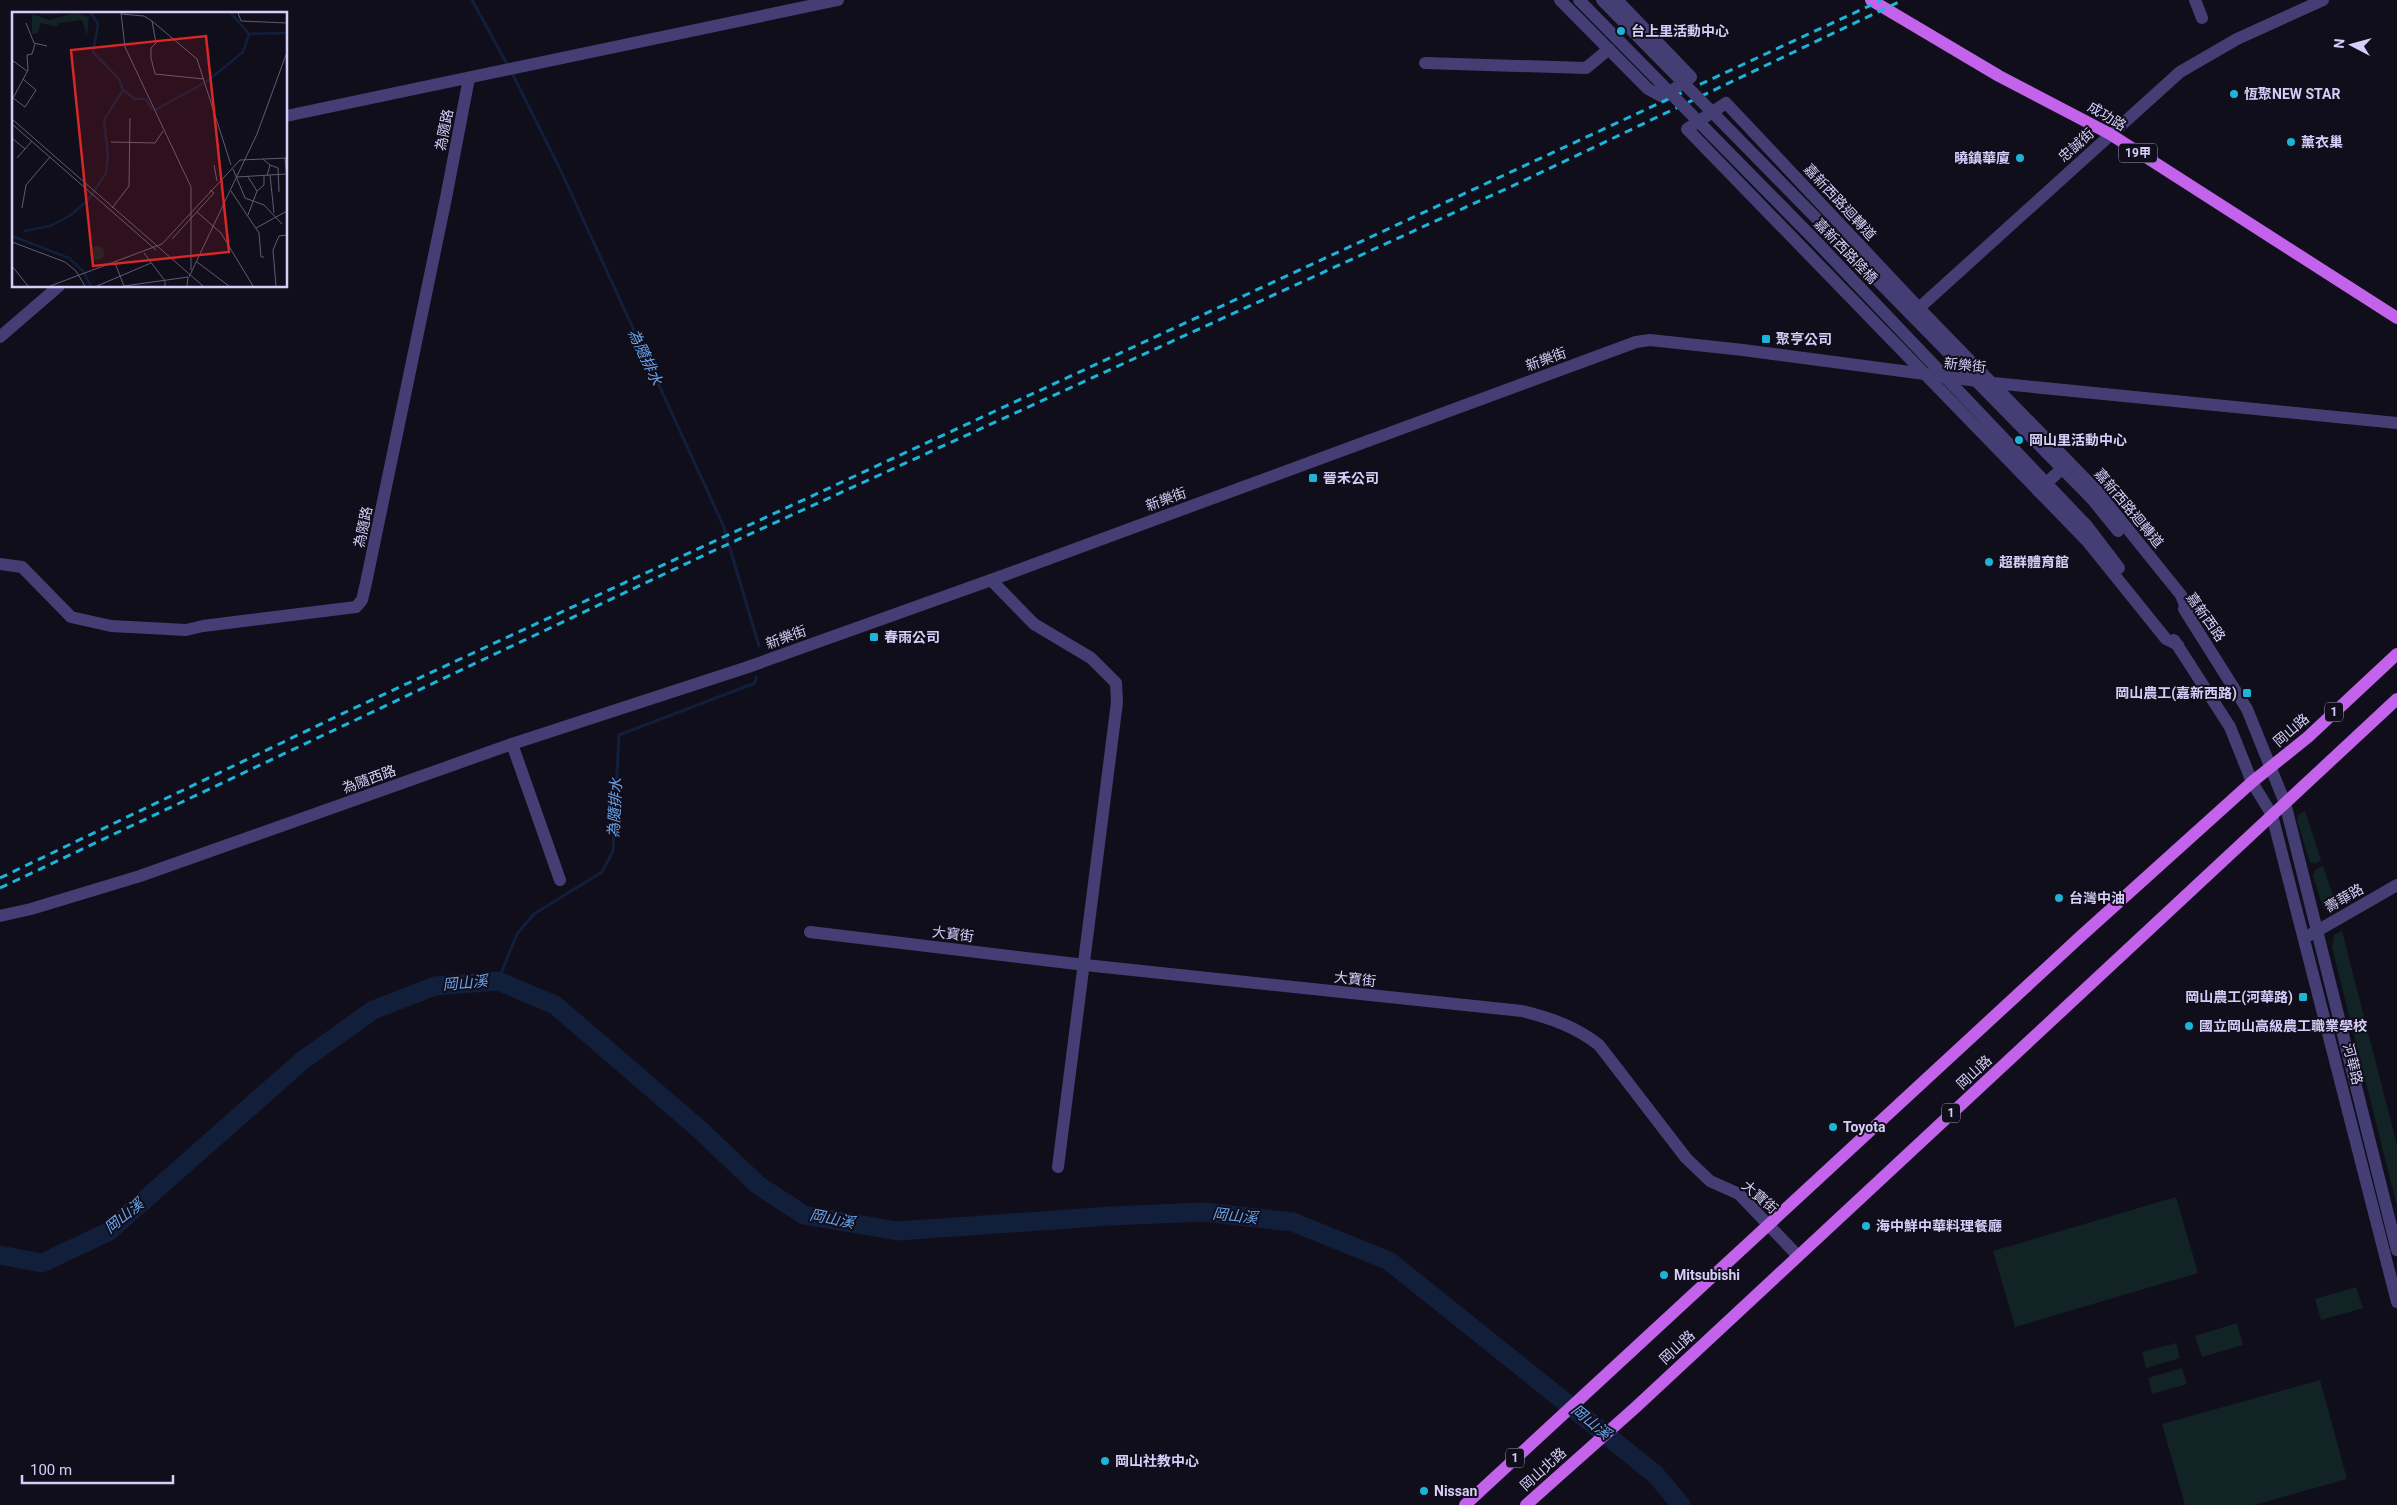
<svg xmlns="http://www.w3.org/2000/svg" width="2397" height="1505" font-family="Roboto,'Noto Sans TC',sans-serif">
<rect width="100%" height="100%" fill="#110e1b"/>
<g fill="#112324">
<path d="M2305,811L2321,860L2315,864L2310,862L2297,821L2298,815Z"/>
<path d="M2323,866L2337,907L2330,910L2323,908L2313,876L2315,870Z"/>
<path d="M2342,931L2397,1145V1206L2332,948L2334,935Z"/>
<path d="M2176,1197L2198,1273L2015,1327L1993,1251Z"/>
<path d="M2356,1287L2363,1308L2321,1320L2315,1299Z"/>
<path d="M2237,1323L2243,1345L2202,1357L2195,1336Z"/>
<path d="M2176,1343L2180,1358L2146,1368L2142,1352Z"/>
<path d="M2182,1368L2187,1384L2152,1394L2148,1378Z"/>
<path d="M2320,1380L2347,1479L2254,1505H2185L2162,1424Z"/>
</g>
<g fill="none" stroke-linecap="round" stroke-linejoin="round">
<g stroke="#121f3b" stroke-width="3">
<path d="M472,0L507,64"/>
<path d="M513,75L561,171L723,525L759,646"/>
<path d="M498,981L517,934L534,914L602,872L613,851L619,735L755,683L756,677"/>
</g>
<path stroke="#121f3b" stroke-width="19" d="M0,1255L42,1263L108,1232L303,1060L373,1010L435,986L498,981L555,1005L698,1128L758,1185L804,1215L898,1231L1111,1216L1203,1212L1293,1222L1389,1261L1655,1474L1681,1505"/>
<g stroke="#453e74" stroke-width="12">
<path d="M1560,0L1648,89L1663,97L1691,77L1617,0"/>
<path d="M2195,0L2202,18"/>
<path d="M1425,63L1586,68L1609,49"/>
<path d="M286,116L838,0"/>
<path d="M1919,308L2180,72L2237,39L2323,0"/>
<path d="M0,337L59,286"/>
<path d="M2038,491L2069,462"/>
<path d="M2092,499L2118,531"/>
<path d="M2087,526L2119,568"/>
<path d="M0,564L22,567L71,617L111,626L186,630L203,626L356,607L362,600L366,583L446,198L469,78"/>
<path d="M991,580L1034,624L1091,658L1116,683L1117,702L1058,1167"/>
<path d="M2184,609L2247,709L2285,803L2397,1250"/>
<path d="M2174,640L2230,727L2252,782L2272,815L2397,1302"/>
<path d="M2178,645L2166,639L2087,541L1687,129L1726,103L1919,308L2097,491L2181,595L2189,615"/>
<path d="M512,744L560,880"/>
<path d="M0,916L31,909L140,876L512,744L748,667L991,580L1636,342L1650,340L1743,350L1993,383L2397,423"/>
<path d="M810,932L1085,965L1522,1011C1551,1018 1576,1027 1599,1045L1686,1158L1710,1181L1739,1194L1798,1256"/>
<path d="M2310,935L2397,885"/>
</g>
<g stroke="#c363eb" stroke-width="12">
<path d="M1871,0L1999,76L2110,134L2397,318"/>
<path d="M1465,1505L2080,937L2252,782L2308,737L2397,654"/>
<path d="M1526,1505L1636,1407L2397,699"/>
</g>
<g stroke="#1cb5d7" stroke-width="3" stroke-dasharray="8 6" stroke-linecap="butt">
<path d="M0,878L348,711L1882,0"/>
<path d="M0,888L713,551L1521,182L1903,0"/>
</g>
<g stroke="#453e74" stroke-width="12">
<path d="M1579,0L1813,238L2087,526"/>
<path d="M1602,0L2092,499"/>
</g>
</g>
<g fill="#1cb5d7" stroke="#110e1b" stroke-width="2">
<circle cx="1621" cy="31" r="5"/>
<circle cx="2234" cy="94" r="5"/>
<circle cx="2291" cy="142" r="5"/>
<circle cx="2020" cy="158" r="5"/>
<rect x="1761" y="334" width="10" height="10" rx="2.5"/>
<circle cx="2019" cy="440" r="5"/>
<rect x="1308" y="473" width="10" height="10" rx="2.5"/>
<circle cx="1989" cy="562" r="5"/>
<rect x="869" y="632" width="10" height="10" rx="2.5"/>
<rect x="2242" y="688" width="10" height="10" rx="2.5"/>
<circle cx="2059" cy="898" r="5"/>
<rect x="2298" y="992" width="10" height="10" rx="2.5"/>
<circle cx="2189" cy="1026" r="5"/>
<circle cx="1833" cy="1127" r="5"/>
<circle cx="1866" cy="1226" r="5"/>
<circle cx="1664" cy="1275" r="5"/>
<circle cx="1105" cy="1461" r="5"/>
<circle cx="1424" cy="1491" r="5"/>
</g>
<g text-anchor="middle" stroke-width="4" stroke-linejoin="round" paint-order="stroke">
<g fill="#110e1b" stroke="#9b94b6" stroke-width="1">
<rect x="2119" y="143.5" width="38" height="19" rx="4"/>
<rect x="2325" y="702.5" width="18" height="19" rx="4"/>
<rect x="1942" y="1103.5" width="18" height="19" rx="4"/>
<rect x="1506" y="1448.5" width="18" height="19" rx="4"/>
</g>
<g font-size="12" font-weight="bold" fill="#d6cef9">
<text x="2138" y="157">19甲</text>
<text x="2334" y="716">1</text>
<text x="1951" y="1117">1</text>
<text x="1515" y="1462">1</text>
</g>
<g font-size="14" font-weight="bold" fill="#d6cef9" stroke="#110e1b" text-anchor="start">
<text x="1631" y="36">台上里活動中心</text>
<text x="2244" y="99">恆聚NEW STAR</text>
<text x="2301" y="147">薰衣巢</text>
<text x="2010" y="163" text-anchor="end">曉鎮華廈</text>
<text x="1776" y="344">聚亨公司</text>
<text x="2029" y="445">岡山里活動中心</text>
<text x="1323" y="483">晉禾公司</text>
<text x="1999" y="567">超群體育館</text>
<text x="884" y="642">春雨公司</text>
<text x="2237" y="698" text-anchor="end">岡山農工(嘉新西路)</text>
<text x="2069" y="903">台灣中油</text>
<text x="2293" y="1002" text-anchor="end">岡山農工(河華路)</text>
<text x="2199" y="1031">國立岡山高級農工職業學校</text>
<text x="1843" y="1132">Toyota</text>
<text x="1876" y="1231">海中鮮中華料理餐廳</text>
<text x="1674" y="1280">Mitsubishi</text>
<text x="1115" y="1466">岡山社教中心</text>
<text x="1434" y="1496">Nissan</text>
</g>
<g font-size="14" fill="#d6cef9" stroke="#110e1b">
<text transform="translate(2107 116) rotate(31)" y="5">成功路</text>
<text transform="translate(444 130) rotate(-79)" y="5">為隨路</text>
<text transform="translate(2076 145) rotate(-42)" y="5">忠誠街</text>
<text transform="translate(1840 202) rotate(47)" y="5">嘉新西路迴轉道</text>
<text transform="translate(1846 251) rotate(46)" y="5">嘉新西路陸橋</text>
<text transform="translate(1546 359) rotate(-20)" y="5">新樂街</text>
<text transform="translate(1965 365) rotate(6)" y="5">新樂街</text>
<text transform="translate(1166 499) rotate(-20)" y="5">新樂街</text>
<text transform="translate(2129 508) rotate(50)" y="5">嘉新西路迴轉道</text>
<text transform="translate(363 527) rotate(-78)" y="5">為隨路</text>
<text transform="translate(2206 617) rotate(55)" y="5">嘉新西路</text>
<text transform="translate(786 637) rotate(-20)" y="5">新樂街</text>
<text transform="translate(2291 730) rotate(-41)" y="5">岡山路</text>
<text transform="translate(369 779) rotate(-20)" y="5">為隨西路</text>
<text transform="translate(2344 898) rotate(-30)" y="5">壽華路</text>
<text transform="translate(953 934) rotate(7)" y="5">大寶街</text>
<text transform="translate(1355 979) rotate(6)" y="5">大寶街</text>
<text transform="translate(2353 1064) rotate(76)" y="5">河華路</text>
<text transform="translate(1974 1072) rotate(-43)" y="5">岡山路</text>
<text transform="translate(1760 1197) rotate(41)" y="5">大寶街</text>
<text transform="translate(1677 1347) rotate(-43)" y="5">岡山路</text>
<text transform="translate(1543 1469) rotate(-42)" y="5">岡山北路</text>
</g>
<g font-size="15" font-style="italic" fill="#69a5ec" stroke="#110e1b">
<text transform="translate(645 357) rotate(65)" y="5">為隨排水</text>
<text transform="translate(615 808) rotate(-87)" y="5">為隨排水</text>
<text transform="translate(465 983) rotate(-5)" y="5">岡山溪</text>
<text transform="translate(124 1216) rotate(-39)" y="5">岡山溪</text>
<text transform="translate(1235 1216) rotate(6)" y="5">岡山溪</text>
<text transform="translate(832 1219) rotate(11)" y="5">岡山溪</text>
<text transform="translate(1591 1422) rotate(39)" y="5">岡山溪</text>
</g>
</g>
<g transform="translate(12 12)">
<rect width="275" height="275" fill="#110e1b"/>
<path d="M63,1L77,5L75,24L70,8L47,11L45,15L29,11L26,21L20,22V2L37,8ZM78 241a7 7 0 1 1 14 0a7 7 0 1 1-14 0Z" fill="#112324"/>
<path fill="none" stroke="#121f3b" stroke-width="2.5" d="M28,1H46M219,1L237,22L275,21M194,70L231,40L237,22M111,78L123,87H134L140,98M143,98L192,71M12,219L38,214L59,203L77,187L94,161L96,144L92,108L111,78L107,67L81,40L86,12L79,1M0,224L57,246L71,259L79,274"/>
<path fill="none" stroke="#605b74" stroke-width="1" d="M109,1L113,35L179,175V258M226,1L229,9L275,11M109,2L132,4L140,9L185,47L219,153M140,9L144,31L139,36V46L143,62L192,67M14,11L22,31L35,34M0,48L15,59M1,86L13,95L24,78L11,67M0,88L16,58L15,43L20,42L23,32M0,107L191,274M0,112L144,238M0,126L13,137M99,130L143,131L151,119M5,146L20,129M273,146L275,168M251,147L258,153L255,164M202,153L205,169M258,153L266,156L267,180M221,157L233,186L252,193L270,212M258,163L262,201M225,165L274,162M236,165L245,179L236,203M219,179L247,221L249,245H252M245,179L252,173V164M10,196L14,173L38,145M100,196L117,174L118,106M185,200L209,221L241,274M244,216L275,199M160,227L202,181L198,178M0,230L53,250L64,259L73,274M132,241L153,269V274M185,250L217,274M103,251L112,274M0,254L16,274M177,265L245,122L275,40M38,274L150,232L228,148L275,146M85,274L139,251M112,274L176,265L175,274M264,274L261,238L267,224L275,223"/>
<path fill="#d62828" fill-opacity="0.15" stroke="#d62828" stroke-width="2.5" d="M194,24L217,240L81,254L59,38Z"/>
<rect width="275" height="275" fill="none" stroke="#d6cef9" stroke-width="2.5"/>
</g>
<g transform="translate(2352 45) rotate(276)" stroke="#110e1b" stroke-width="4" paint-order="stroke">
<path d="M0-4L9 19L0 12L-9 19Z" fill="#d6cef9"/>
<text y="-8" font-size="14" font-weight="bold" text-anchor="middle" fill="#d6cef9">N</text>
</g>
<path d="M22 1475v8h151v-8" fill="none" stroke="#d6cef9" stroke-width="2.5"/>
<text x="30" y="1475" font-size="15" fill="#d6cef9" stroke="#110e1b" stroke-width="4" paint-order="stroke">100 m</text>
</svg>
